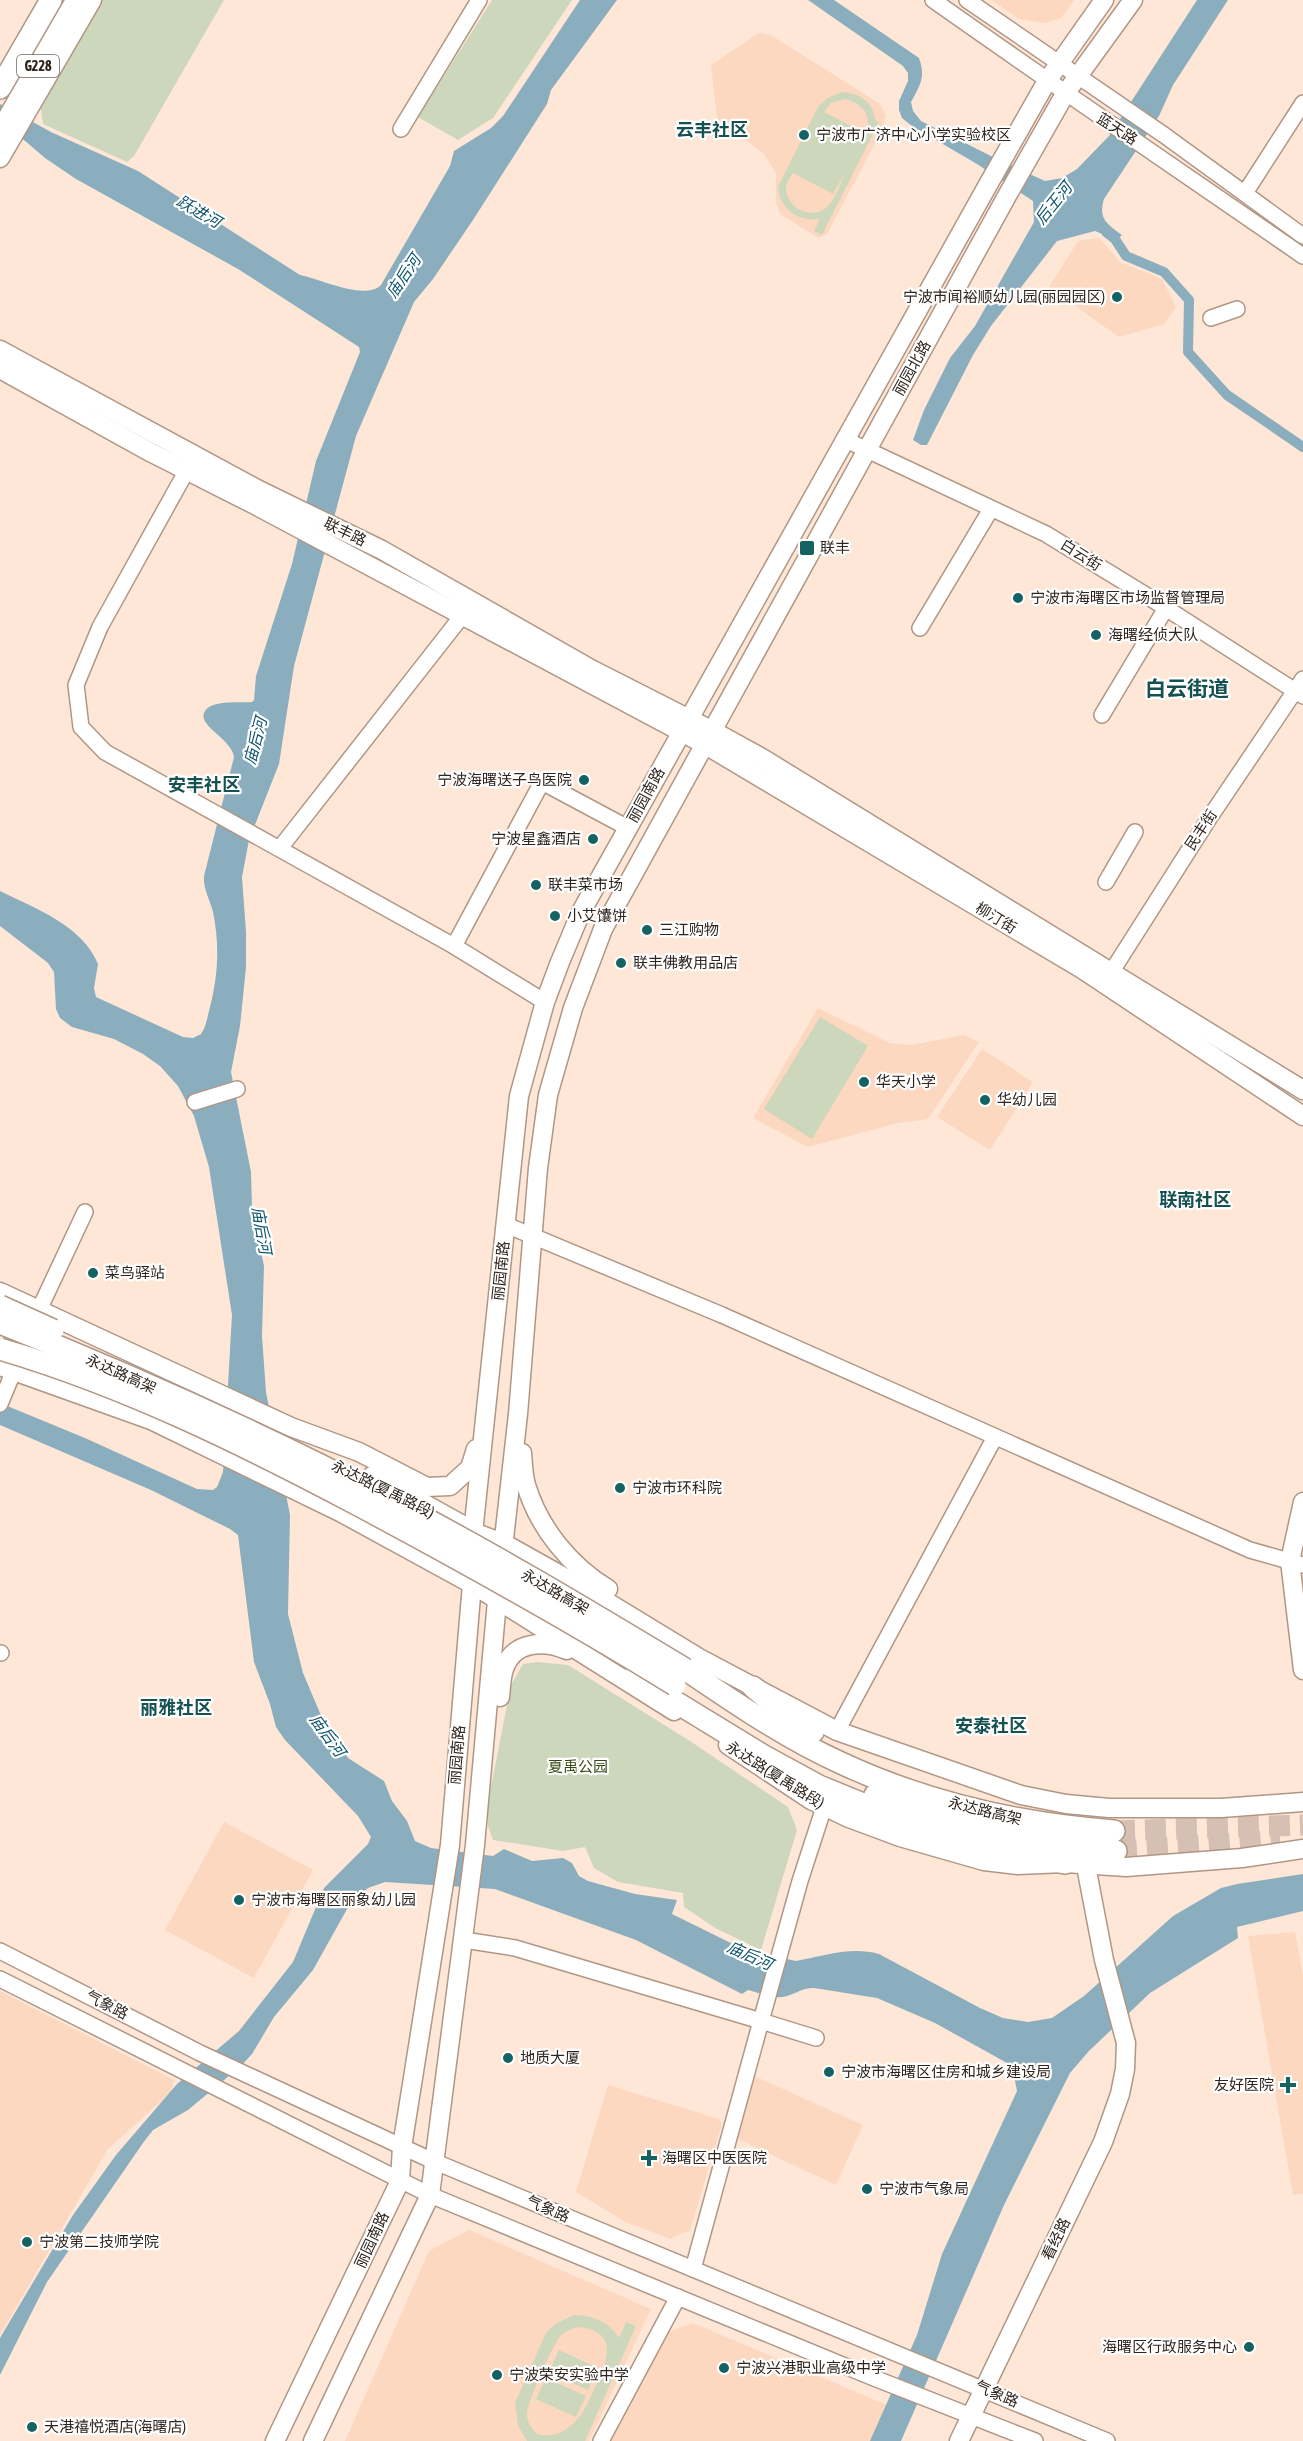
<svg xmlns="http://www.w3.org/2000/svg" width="1303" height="2441" font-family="'Asap Condensed','Noto Sans SC',sans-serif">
<rect width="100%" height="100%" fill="#ffe7d8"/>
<g fill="#fcd8c0">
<path d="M991,0H1074L1061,18L1045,23L1019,19Z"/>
<path d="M759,33L771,35L880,104L886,116L881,132L827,234L819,238L780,214L776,202V173L764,154L749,142L729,137L717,117L711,65Z"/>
<path d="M1099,238L1120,262L1162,279L1176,307L1164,324L1119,337L1049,287L1078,241Z"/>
<path d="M818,1008L890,1043L912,1045L964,1035L979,1042L928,1119L898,1123L808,1147L753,1118Z"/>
<path d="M982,1049L1033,1082L990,1150L937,1117Z"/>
<path d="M224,1822L313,1870L254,1978L165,1930Z"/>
<path d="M1295,1932L1303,1976V2194L1293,2195L1248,1936Z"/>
<path d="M0,1991L174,2080L171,2092L108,2149L0,2335Z"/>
<path d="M754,2076L863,2125L836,2185L738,2139Z"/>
<path d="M608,2085L719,2119L722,2124L690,2230L670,2239L624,2221L576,2192Z"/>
<path d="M469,2230L651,2309L589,2441H345L429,2251Z"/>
<path d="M693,2323L887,2405L871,2441H610L668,2332Z"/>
</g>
<g fill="#cdd7bb" fill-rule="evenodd">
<path d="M98,0H224L134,156L127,162L43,124L40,104Z"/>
<path d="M492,0H572L493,118L458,140L418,117Z"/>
<path d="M842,92C859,93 874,102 875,120L879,122L822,235L814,231L820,219C799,222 779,209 778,187L818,107L827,98ZM845,99C861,103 874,116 865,133L824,112L831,103ZM846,171C841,182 835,201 826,208C811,220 788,208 786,190C785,184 790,178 793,173L833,194Z"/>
<path d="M820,1017L868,1046L812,1139L764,1109Z"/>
<path d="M538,1662L568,1665L690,1741L788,1807L797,1830L761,1950L715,1928L684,1907L683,1893L618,1882L594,1868L585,1847L563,1851L493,1840L488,1826V1802L511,1685L523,1664Z"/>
<path d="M574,2315C593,2316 609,2321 619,2338L626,2322L636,2326L585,2441H527L518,2425L515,2403L546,2333L555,2324ZM579,2327C624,2332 604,2368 592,2394C583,2415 567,2441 537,2434C531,2429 527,2421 527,2414C527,2404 552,2346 559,2338C564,2331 571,2329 579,2327Z"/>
<path d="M559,2350L598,2368L588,2390L549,2372Z"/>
<path d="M546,2378L586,2396L576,2417L536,2399Z"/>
</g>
<g fill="#8aaebe">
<path d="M580,0H617L551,90L547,104L473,220L433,279L414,302L356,436L294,666L279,764L249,840L242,877L246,932V967L240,1026L231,1072L251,1172L252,1208L264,1266L262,1336L266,1392L290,1515L288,1614L303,1673L320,1713L336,1735L348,1758L384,1781L392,1801L407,1821L415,1841L431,1848L493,1856L504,1849L532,1861L563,1858L572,1863L579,1876L588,1881L635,1894L677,1900L672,1914L745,1950V1953L785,1965L787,1959L796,1961C823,1956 851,1946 879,1954L980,2008L1003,2018L1028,2022L1052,2018L1084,1996L1173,1916L1221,1888L1237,1884L1303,1874V1911L1237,1927L1238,1938L1150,1993L1089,2051L1070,2073L1004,2205L901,2441H870L917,2335L942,2254L1017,2091L1013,2071L1007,2063L935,2023L877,1998L814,1988C802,1988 797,1993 787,1996C775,2000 760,1993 748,1990L742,1994L636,1940L495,1889L385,1882L368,1888L351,1902L313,1970L274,2017L252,2054L242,2065L188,2110L153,2130L143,2143L47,2282L0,2375V2338L73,2215L116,2155L177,2084L239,2031L293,1962L324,1888L368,1844L371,1837L358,1816L285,1740L276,1727L270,1704L254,1662L238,1535L230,1529L151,1490L0,1425V1403L85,1438L197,1489L213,1490L217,1487L223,1472L232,1315L209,1167L194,1116L178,1086L160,1066L143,1054L114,1039L72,1027L60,1018L56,1009L54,972L48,963L0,926V891C36,909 82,925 98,964L94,988L96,997L183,1037L193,1038L201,1034C206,1027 207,1019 209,1011C218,978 220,946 213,912C210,900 203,889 204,876L234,757C232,739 199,727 204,713C209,699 240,703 252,702L254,700L256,676L292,564L316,461L360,352L359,347L238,269L76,179L45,158L24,140L0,127V104L51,132L138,171L300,275C321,279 365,301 381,285L450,166L454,151L491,128L503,116Z"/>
<path d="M808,0H834L919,58C926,77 920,85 911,102L913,111L921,121L995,158L1045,181L1062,178L1077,169L1109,136L1197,0H1228L1173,85L1159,116L1104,199C1098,219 1107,224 1122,235L1113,243L1107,236L1095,231L1057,241L991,326L973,355L927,445H921L913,440L924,410L950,358L975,326L1034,222L1033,201L977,164L912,126L902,118L899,110V101L908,81V73L903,66Z"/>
</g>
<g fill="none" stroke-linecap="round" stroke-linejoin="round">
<path stroke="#8aaebe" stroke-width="10" d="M1106,232L1115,239L1126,256L1164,272L1189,300L1188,352L1227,395L1303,447"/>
<g stroke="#d5c0b3" stroke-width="21" stroke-dasharray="21 10" stroke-linecap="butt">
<path d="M1114,1831L1303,1825"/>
<path d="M1116,1851L1280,1840"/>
</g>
<defs>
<g id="minor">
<path d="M933,0C1056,87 1180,171 1303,256"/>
<path d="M967,0L1164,135L1303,236"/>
<path d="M401,129L479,0"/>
<path d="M1245,193L1303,103"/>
<path d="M1211,318L1237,309"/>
<path d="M844,439L1046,534L1144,594L1303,696"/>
<path d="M187,470L100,627L76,685L81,727L105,752L454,946L545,1002"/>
<path d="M920,628L991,509"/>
<path d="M1102,715L1166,608"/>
<path d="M280,848L462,616"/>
<path d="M1106,882L1135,832"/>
<path d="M454,946L542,782L628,828"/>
<path d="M1103,980L1112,971L1210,817L1303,679"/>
<path d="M195,1102L237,1089"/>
<path d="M506,1225L722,1315L1250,1550L1303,1565"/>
<path d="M0,1404L39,1310L85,1212"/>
<path d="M0,1653H1"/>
<path d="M837,1731L995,1437"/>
<path d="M464,1940L515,1948L761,2021L693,2269"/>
<path d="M0,1951L200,2053L433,2161L1107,2441"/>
<path d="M0,1979L430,2195L874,2378L1035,2441"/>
<path d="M816,2038L761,2021L800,1881L824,1807"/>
<path d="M601,2441L678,2297"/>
</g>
<g id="major">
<path d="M0,158L92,0"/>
<path d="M0,350L257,489L382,550L591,669L711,730L762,758L1303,1090"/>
<path d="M0,369L152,453L255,505L704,744L1082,969L1303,1116"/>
<path d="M0,1292L291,1427L359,1452L427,1487L450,1486L470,1468L476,1449"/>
<path d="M0,1366L151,1420L342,1513L472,1584L674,1711"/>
<path d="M522,1453C523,1463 523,1475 526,1485C539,1528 570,1566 608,1589"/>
<path d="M1303,1502L1290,1561L1303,1670"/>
<path d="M463,1528L505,1544L589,1591L699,1658L837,1731L1021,1795L1066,1804L1109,1808H1221L1303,1802"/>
<path d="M500,1697C501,1688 501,1678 504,1669C513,1641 544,1640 567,1650"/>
<path d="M728,1745L811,1800L849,1818L900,1837L984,1861L1018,1865L1065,1863L1126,1867L1242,1858L1303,1849"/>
<path d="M275,2441L400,2181L402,2147L450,1845L472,1584L473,1533L519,1096L545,1002L560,962L581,912L989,183L1047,81L1104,0"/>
<path d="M313,2441L430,2195L475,1845L497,1601L518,1414L538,1168L548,1095L573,1008L603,929L1008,194L1065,94L1133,0"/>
<path d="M959,2441L1103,2142L1120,2094L1125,2069L1126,2043L1104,1960L1086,1866"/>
</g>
<g id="highway">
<path d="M0,88L51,0"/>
<path d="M0,133L77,0"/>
<path d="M373,1477L465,1528"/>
<path d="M636,1667L669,1698L764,1756L819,1786L907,1822L983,1846L1065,1863"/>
<path d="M685,1669C735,1703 786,1738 841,1763C927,1803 1021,1824 1114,1831"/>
<path d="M753,1687L794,1721L813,1732"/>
<path d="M875,1795C954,1824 1032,1843 1116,1851"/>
</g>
</defs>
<use href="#minor" stroke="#b19684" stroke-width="18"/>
<use href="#major" stroke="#b19684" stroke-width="21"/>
<use href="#highway" stroke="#b19684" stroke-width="24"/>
<use href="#minor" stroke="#fff" stroke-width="15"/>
<use href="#major" stroke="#fff" stroke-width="18"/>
<use href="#highway" stroke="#fff" stroke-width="21"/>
<defs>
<g id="highway-bridge">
<path d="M0,1306L53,1330"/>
<path d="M0,1323C139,1378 281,1443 413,1512C506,1561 595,1615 685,1669"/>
<path d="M0,1349C126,1386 245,1445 360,1506C467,1563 572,1622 675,1685"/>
</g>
</defs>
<use href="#highway-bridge" stroke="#b19684" stroke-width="24" stroke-linecap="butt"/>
<use href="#highway-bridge" stroke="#fff" stroke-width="21"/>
</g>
<g fill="#146362" stroke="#fff" stroke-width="2">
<circle cx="804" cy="135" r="6"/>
<circle cx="1117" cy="297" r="6"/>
<rect x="799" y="540" width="16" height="16" rx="3"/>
<circle cx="1018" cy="598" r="6"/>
<circle cx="1096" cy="635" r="6"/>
<circle cx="584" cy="780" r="6"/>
<circle cx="593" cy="839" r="6"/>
<circle cx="536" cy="885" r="6"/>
<circle cx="555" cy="916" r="6"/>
<circle cx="647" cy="930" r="6"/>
<circle cx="621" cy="963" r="6"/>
<circle cx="864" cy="1082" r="6"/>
<circle cx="985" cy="1100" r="6"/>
<circle cx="93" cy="1273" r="6"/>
<circle cx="620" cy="1488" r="6"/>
<circle cx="239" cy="1900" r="6"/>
<circle cx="508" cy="2058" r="6"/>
<circle cx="829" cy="2072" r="6"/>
<path d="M1285 2076h6v6h6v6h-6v6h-6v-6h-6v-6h6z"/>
<path d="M646 2149h6v6h6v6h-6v6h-6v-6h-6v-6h6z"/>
<circle cx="867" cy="2189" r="6"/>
<circle cx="27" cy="2242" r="6"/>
<circle cx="1249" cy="2347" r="6"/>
<circle cx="724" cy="2368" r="6"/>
<circle cx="497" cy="2375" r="6"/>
<circle cx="32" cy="2427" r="6"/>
</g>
<g text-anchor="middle" stroke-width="4.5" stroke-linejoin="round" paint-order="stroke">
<rect fill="#fff" stroke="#6d6662" stroke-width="1.5" x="17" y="55" width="42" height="22" rx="4.5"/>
<g font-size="14" font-weight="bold" fill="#2f251e">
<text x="38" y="71">G228</text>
</g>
<g font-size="15" fill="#2f251e" stroke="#fff">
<text transform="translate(1117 129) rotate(33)" y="5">蓝天路</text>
<text transform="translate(912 368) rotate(-61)" y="5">丽园北路</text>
<text transform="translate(345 532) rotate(26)" y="5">联丰路</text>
<text transform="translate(1081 555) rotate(32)" y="5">白云街</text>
<text transform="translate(646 795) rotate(-61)" y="5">丽园南路</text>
<text transform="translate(1201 830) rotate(-57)" y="5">民丰街</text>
<text transform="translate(996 918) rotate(31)" y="5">柳汀街</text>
<text transform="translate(501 1271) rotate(-84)" y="5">丽园南路</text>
<text transform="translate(121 1374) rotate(24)" y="5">永达路高架</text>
<text transform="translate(383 1489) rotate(26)" y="5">永达路(夏禹路段)</text>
<text transform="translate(555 1592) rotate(30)" y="5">永达路高架</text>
<text transform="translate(457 1755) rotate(-85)" y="5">丽园南路</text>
<text transform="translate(775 1775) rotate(32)" y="5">永达路(夏禹路段)</text>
<text transform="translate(985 1811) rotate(14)" y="5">永达路高架</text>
<text transform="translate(107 2005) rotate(27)" y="5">气象路</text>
<text transform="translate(548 2209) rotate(23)" y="5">气象路</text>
<text transform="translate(1056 2239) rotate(-64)" y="5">看经路</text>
<text transform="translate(372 2240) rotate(-65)" y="5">丽园南路</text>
<text transform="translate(997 2394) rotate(23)" y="5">气象路</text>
</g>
<g font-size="15" fill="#2f251e" stroke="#fff" text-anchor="start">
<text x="816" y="140">宁波市广济中心小学实验校区</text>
<text x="1105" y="302" text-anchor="end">宁波市闻裕顺幼儿园(丽园园区)</text>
<text x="820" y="553">联丰</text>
<text x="1030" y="603">宁波市海曙区市场监督管理局</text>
<text x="1108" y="640">海曙经侦大队</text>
<text x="572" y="785" text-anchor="end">宁波海曙送子鸟医院</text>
<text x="581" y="844" text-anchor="end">宁波星鑫酒店</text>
<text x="548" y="890">联丰菜市场</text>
<text x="567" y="921">小艾馕饼</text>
<text x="659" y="935">三江购物</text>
<text x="633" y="968">联丰佛教用品店</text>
<text x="876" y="1087">华天小学</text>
<text x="997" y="1105">华幼儿园</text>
<text x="105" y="1278">菜鸟驿站</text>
<text x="632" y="1493">宁波市环科院</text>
<text x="251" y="1905">宁波市海曙区丽象幼儿园</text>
<text x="520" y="2063">地质大厦</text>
<text x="841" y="2077">宁波市海曙区住房和城乡建设局</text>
<text x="1274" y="2090" text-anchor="end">友好医院</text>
<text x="662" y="2163">海曙区中医医院</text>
<text x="879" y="2194">宁波市气象局</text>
<text x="39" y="2247">宁波第二技师学院</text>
<text x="1237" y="2352" text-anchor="end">海曙区行政服务中心</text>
<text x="736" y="2373">宁波兴港职业高级中学</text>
<text x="509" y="2380">宁波荣安实验中学</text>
<text x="44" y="2432">天港禧悦酒店(海曙店)</text>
</g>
<g font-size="15" fill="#3a4816" stroke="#fff">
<text x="578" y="1772">夏禹公园</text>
</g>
<g font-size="16" font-style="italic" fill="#0e556d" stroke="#fff">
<text transform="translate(1053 203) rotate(-51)" y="6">后王河</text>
<text transform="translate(199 211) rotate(30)" y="6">跃进河</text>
<text transform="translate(403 276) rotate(-56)" y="6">庙后河</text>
<text transform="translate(255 741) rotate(-75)" y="6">庙后河</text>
<text transform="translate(262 1230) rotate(80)" y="6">庙后河</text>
<text transform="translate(328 1735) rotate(54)" y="6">庙后河</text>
<text transform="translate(750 1955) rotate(24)" y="6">庙后河</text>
</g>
<g font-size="18" font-weight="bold" fill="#145150" stroke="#fff">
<text x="712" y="136">云丰社区</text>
<text x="204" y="791">安丰社区</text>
<text x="1195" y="1206">联南社区</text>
<text x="176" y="1714">丽雅社区</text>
<text x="991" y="1732">安泰社区</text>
</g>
<g font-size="21" font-weight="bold" fill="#145150" stroke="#fff">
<text x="1187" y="696">白云街道</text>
</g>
</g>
</svg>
